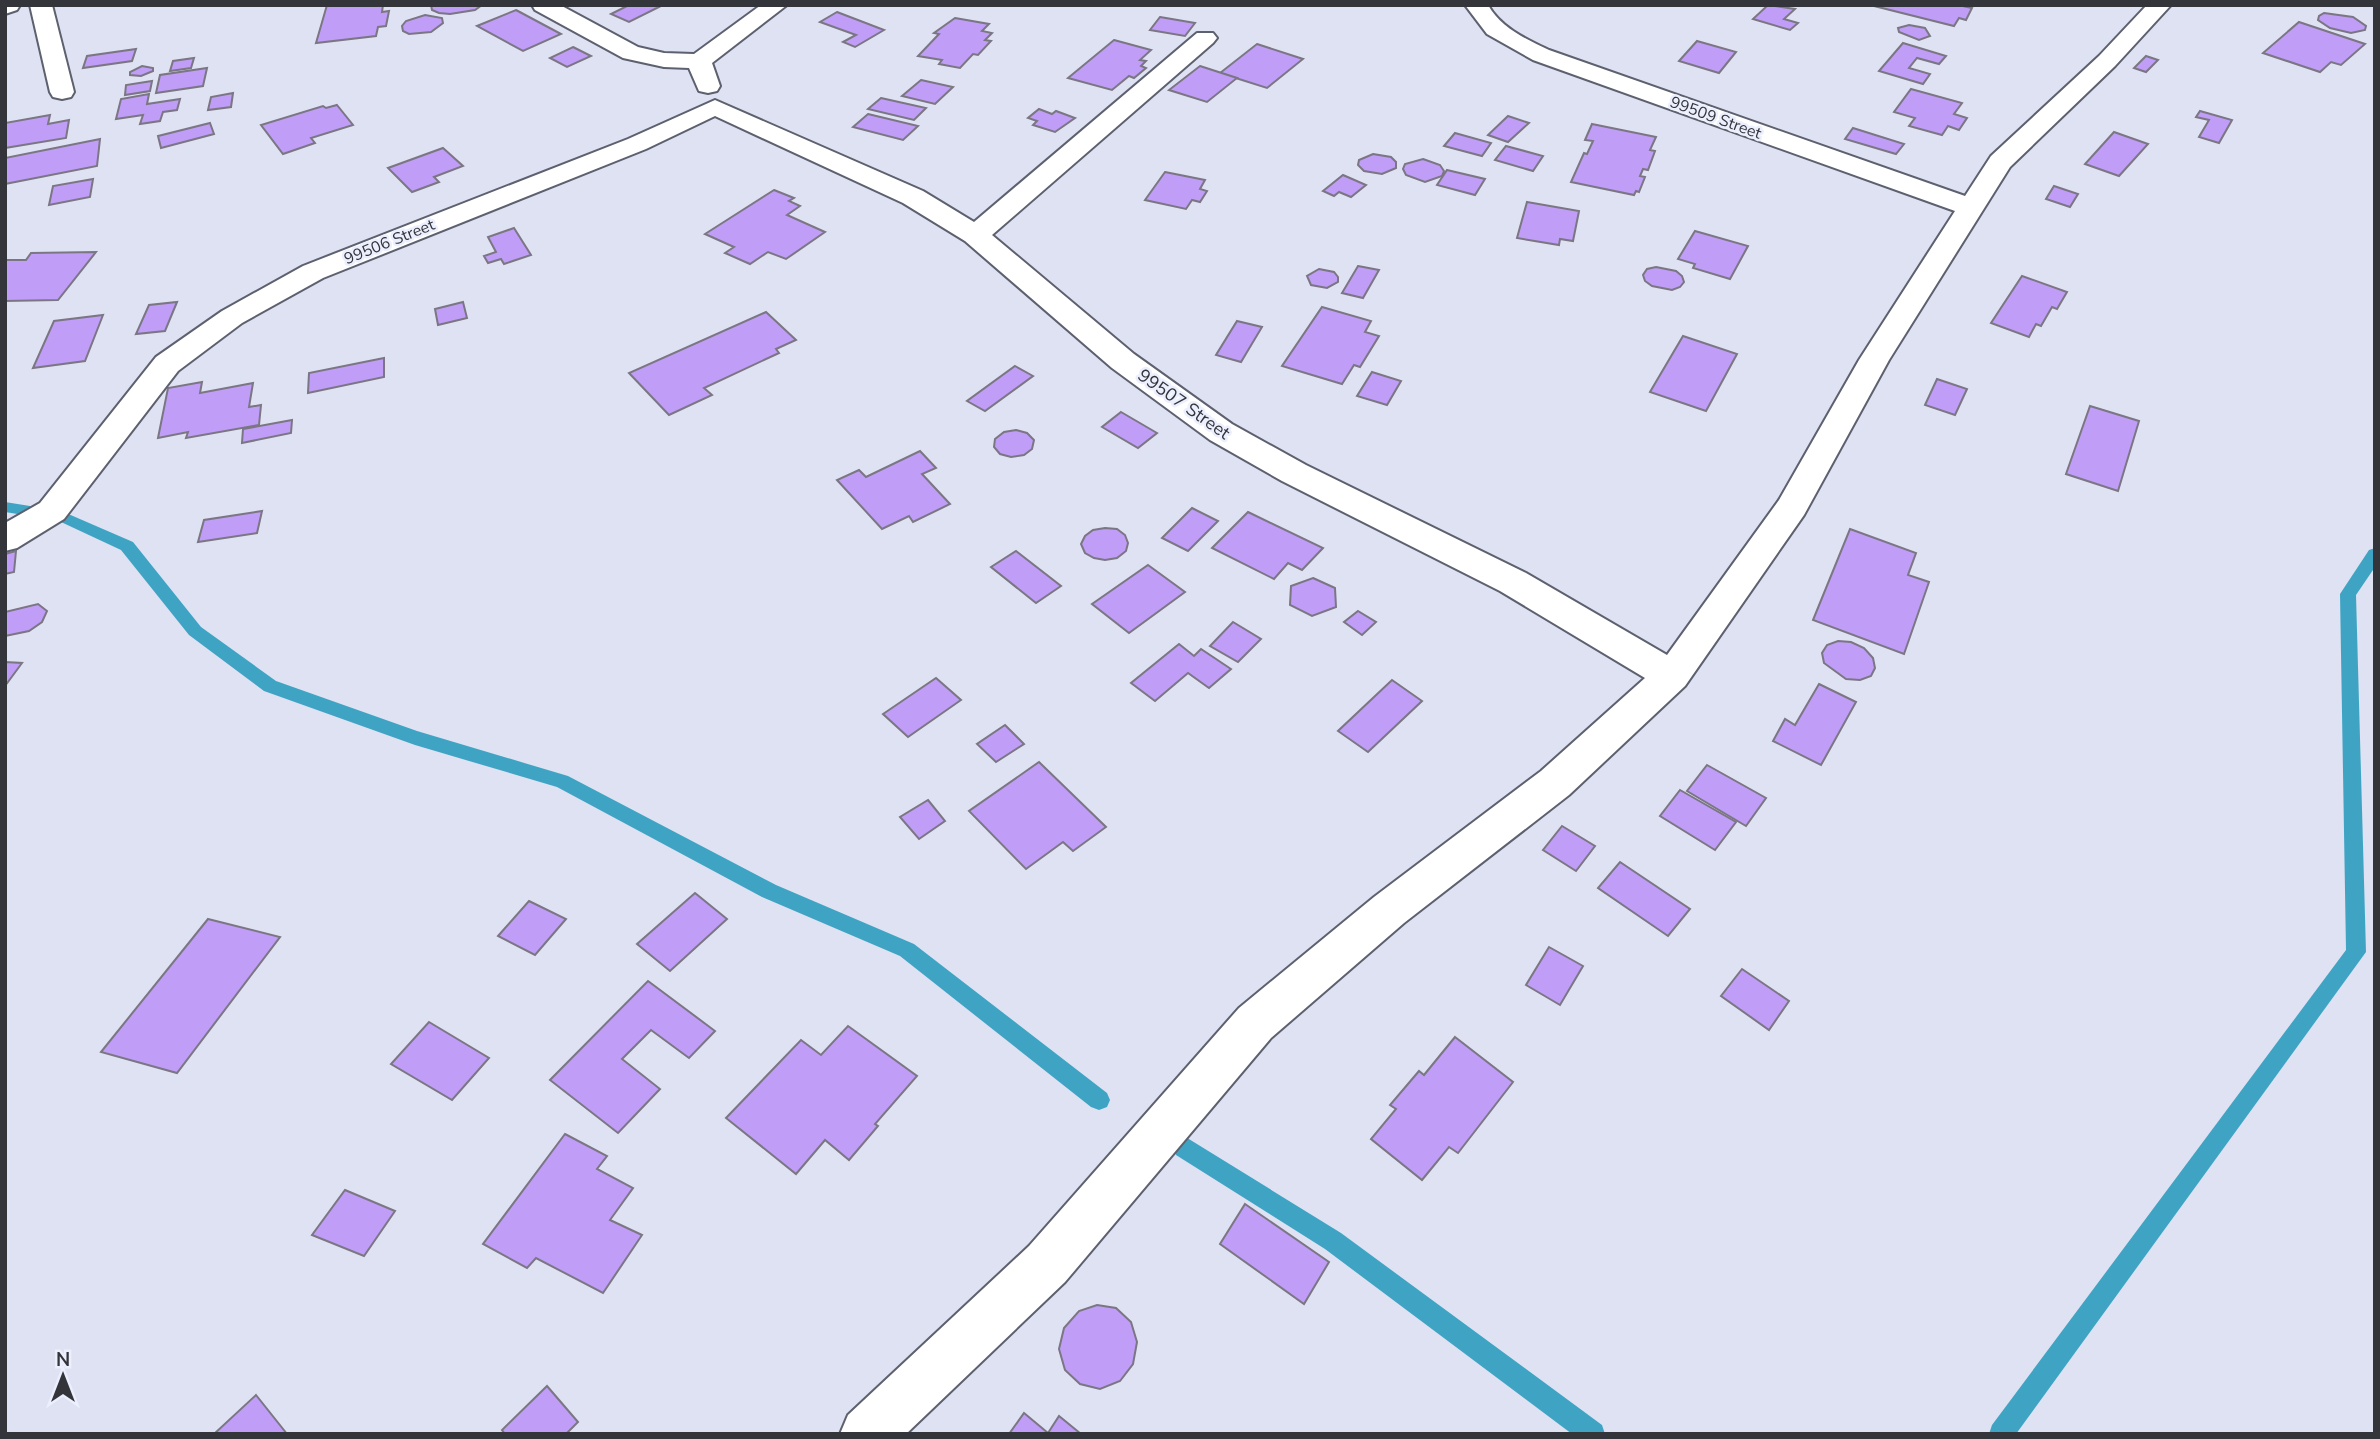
<svg xmlns="http://www.w3.org/2000/svg" width="2380" height="1439" font-family="'Nunito Sans',sans-serif">
<rect width="100%" height="100%" fill="#dee2f2"/>
<g fill="none" stroke-linecap="round" stroke-linejoin="round">
<g fill="#3fa4c4" fill-rule="evenodd">
<path d="M5,502L30,506L38,511L30,516L5,512Z"/>
<path d="M66,513L133,542L201,627L276,681L417,731L568,776L776,885L914,944L1107,1093L1110,1100L1107,1107L1099,1110L1091,1107L900,956L762,897L557,787L415,745L264,691L189,635L121,550L61,522L58,518L61,514Z"/>
<path d="M2375,548V567L2356,595L2366,952L2016,1434H1989L1992,1425L2346,950L2340,594L2369,550Z"/>
<path d="M1184,1136L1341,1233L1602,1425L1605,1434H1572L1325,1249L1176,1155L1173,1147L1176,1139Z"/>
</g>
</g>
<g fill="#c09df6" stroke="#7b7684" stroke-width="2">
<path d="M327,5H383L382,12L389,11L386,26L378,27L376,36L316,43Z"/>
<path d="M431,5H482L475,10L450,14L439,13L432,10Z"/>
<path d="M629,5H655L659,7L629,22L611,14Z"/>
<path d="M1768,5L1795,9L1784,19L1798,23L1790,30L1753,19Z"/>
<path d="M1958,5L1972,8L1966,20L1959,18L1954,26L1874,6Z"/>
<path d="M516,10L561,34L523,51L477,26Z"/>
<path d="M837,12L884,30L855,47L843,42L856,35L820,22Z"/>
<path d="M2324,13L2353,17L2366,26L2365,30L2351,33L2330,28L2318,20L2319,16Z"/>
<path d="M425,15L442,18L443,23L431,32L409,34L403,31L402,26L406,21Z"/>
<path d="M1160,17L1195,23L1185,36L1150,30Z"/>
<path d="M955,18L989,24L982,31L992,33L985,40L991,41L978,55L973,54L960,68L939,64L942,60L918,56L939,34L934,33Z"/>
<path d="M2299,22L2365,44L2341,65L2331,62L2320,72L2263,53Z"/>
<path d="M1909,25L1925,28L1930,36L1919,40L1899,32L1898,28Z"/>
<path d="M1114,40L1151,50L1140,60L1146,61L1141,66L1146,68L1134,78L1129,76L1112,90L1068,78Z"/>
<path d="M1697,41L1736,52L1719,73L1679,61Z"/>
<path d="M1903,43L1946,56L1939,64L1917,58L1909,68L1930,74L1923,84L1879,71Z"/>
<path d="M1257,44L1303,59L1267,88L1220,73Z"/>
<path d="M573,47L591,56L567,67L550,58Z"/>
<path d="M136,49L132,61L83,68L87,56Z"/>
<path d="M2146,56L2158,60L2146,72L2134,68Z"/>
<path d="M194,58L191,68L170,71L173,61Z"/>
<path d="M142,66L153,68V71L141,76L130,75V72Z"/>
<path d="M1200,66L1237,78L1207,102L1169,90Z"/>
<path d="M207,68L203,86L156,93L160,75Z"/>
<path d="M921,80L953,87L935,104L902,96Z"/>
<path d="M152,81L150,91L125,95L126,85Z"/>
<path d="M1911,89L1962,103L1954,114L1967,118L1959,130L1948,126L1942,135L1909,126L1915,118L1894,112Z"/>
<path d="M233,93L231,107L208,110L211,97Z"/>
<path d="M149,94L147,104L180,99L177,110L163,112L160,121L140,124L143,115L116,119L121,99Z"/>
<path d="M881,98L926,108L914,120L868,109Z"/>
<path d="M337,105L353,125L311,138L315,143L283,154L261,125L323,106L326,108Z"/>
<path d="M1039,109L1052,114L1056,111L1075,118L1055,132L1033,125L1037,121L1028,118Z"/>
<path d="M2200,111L2232,120L2219,143L2199,137L2209,120L2196,117Z"/>
<path d="M868,114L918,126L903,140L853,127Z"/>
<path d="M50,115L48,124L69,120L66,138L5,148V123Z"/>
<path d="M1508,116L1529,123L1508,142L1488,135Z"/>
<path d="M210,123L214,134L161,148L158,136Z"/>
<path d="M1592,124L1656,137L1650,150L1655,151L1648,170L1643,169L1640,176L1645,177L1639,192L1636,191L1634,195L1571,182L1584,153L1587,154L1593,141L1585,140Z"/>
<path d="M1853,128L1904,144L1896,154L1845,139Z"/>
<path d="M2114,132L2148,144L2119,176L2085,164Z"/>
<path d="M1455,133L1491,143L1482,156L1444,146Z"/>
<path d="M100,139L97,166L5,184V158Z"/>
<path d="M1506,146L1543,156L1533,171L1495,160Z"/>
<path d="M443,148L463,166L434,177L439,182L412,192L388,168Z"/>
<path d="M1373,154L1391,157L1396,162V168L1382,174L1364,171L1358,165L1359,160Z"/>
<path d="M1423,159L1440,165L1444,171L1442,176L1425,182L1406,175L1403,169L1405,164Z"/>
<path d="M1447,170L1485,179L1475,195L1437,185Z"/>
<path d="M1165,172L1205,180L1200,189L1207,191L1200,202L1192,200L1186,209L1145,200Z"/>
<path d="M1343,175L1366,185L1351,197L1339,192L1334,196L1323,191Z"/>
<path d="M93,179L90,197L49,205L53,186Z"/>
<path d="M2054,186L2078,194L2070,207L2046,199Z"/>
<path d="M774,190L794,198L789,201L800,206L787,215L825,232L786,259L768,252L750,264L725,253L734,247L705,234Z"/>
<path d="M1527,202L1579,211L1573,241L1560,239L1559,245L1517,238Z"/>
<path d="M514,228L531,255L504,264L501,259L488,263L484,256L496,252L488,237Z"/>
<path d="M1695,231L1748,246L1730,279L1693,268L1695,264L1678,259Z"/>
<path d="M96,252L58,300L5,301V260H26L31,253Z"/>
<path d="M1358,266L1379,270L1363,298L1342,293Z"/>
<path d="M1656,267L1676,271L1682,276L1684,282L1680,287L1672,290L1652,286L1645,281L1643,275L1647,269Z"/>
<path d="M1319,269L1334,272L1338,277V282L1327,288L1311,285L1307,276Z"/>
<path d="M2022,276L2067,292L2057,309L2052,307L2041,326L2036,324L2029,337L1991,323Z"/>
<path d="M177,302L165,331L136,334L149,305Z"/>
<path d="M463,302L467,318L438,325L435,309Z"/>
<path d="M1322,307L1371,321L1365,332L1379,336L1360,367L1354,365L1342,384L1282,366Z"/>
<path d="M766,312L796,340L776,349L779,353L704,388L712,395L669,415L629,373Z"/>
<path d="M103,315L85,361L33,368L54,321Z"/>
<path d="M1237,321L1262,327L1241,362L1216,355Z"/>
<path d="M1683,336L1737,354L1706,411L1650,392Z"/>
<path d="M384,358V377L308,393L309,373Z"/>
<path d="M1015,366L1033,376L985,411L967,401Z"/>
<path d="M1372,372L1401,381L1387,405L1357,396Z"/>
<path d="M1937,379L1967,389L1955,415L1925,405Z"/>
<path d="M202,382L200,393L253,383L249,407L261,405L259,425L186,438L188,432L158,438L168,388Z"/>
<path d="M2090,406L2139,421L2118,491L2066,474Z"/>
<path d="M1121,412L1157,433L1138,448L1102,427Z"/>
<path d="M292,420L291,433L242,443L243,429Z"/>
<path d="M1016,430L1027,433L1034,440L1032,449L1024,455L1011,457L1000,454L994,447L995,439L1004,432Z"/>
<path d="M920,451L936,468L922,474L950,504L913,522L909,516L882,529L837,480L859,470L866,477Z"/>
<path d="M1192,508L1218,521L1188,551L1162,538Z"/>
<path d="M262,511L257,533L198,542L204,520Z"/>
<path d="M1248,512L1323,548L1302,570L1288,563L1274,579L1212,548Z"/>
<path d="M1105,528L1117,529L1125,535L1128,543L1126,551L1117,558L1105,560L1094,558L1085,553L1081,544L1085,536L1093,530Z"/>
<path d="M1850,529L1916,553L1908,575L1929,582L1904,654L1813,620Z"/>
<path d="M16,551L14,572L5,574V554Z"/>
<path d="M1016,551L1061,586L1036,603L991,567Z"/>
<path d="M1148,565L1185,592L1129,633L1092,604Z"/>
<path d="M1313,578L1335,588L1336,607L1312,616L1290,605L1291,586Z"/>
<path d="M38,604L47,611L42,622L29,631L5,636V612Z"/>
<path d="M1358,611L1376,622L1362,635L1344,622Z"/>
<path d="M1233,622L1261,639L1238,662L1210,646Z"/>
<path d="M1838,641L1851,642L1864,648L1873,658L1875,668L1871,676L1860,680L1846,679L1824,663L1822,653L1827,645Z"/>
<path d="M1179,644L1194,656L1201,649L1231,669L1209,688L1188,673L1155,701L1131,683Z"/>
<path d="M5,662L22,663L5,686Z"/>
<path d="M936,678L961,700L908,737L883,714Z"/>
<path d="M1392,680L1422,701L1368,752L1338,731Z"/>
<path d="M1819,684L1856,702L1821,765L1773,741L1785,719L1795,725Z"/>
<path d="M1005,725L1024,744L996,762L977,744Z"/>
<path d="M1039,762L1106,827L1073,851L1063,842L1026,869L969,811Z"/>
<path d="M1707,765L1766,798L1746,826L1687,791Z"/>
<path d="M1680,790L1736,822L1715,850L1660,816Z"/>
<path d="M928,800L945,821L919,839L900,817Z"/>
<path d="M1562,826L1595,846L1576,871L1543,850Z"/>
<path d="M1620,862L1690,909L1668,936L1598,888Z"/>
<path d="M695,893L727,919L670,971L637,944Z"/>
<path d="M529,901L566,919L535,955L498,936Z"/>
<path d="M208,919L280,937L177,1073L101,1052Z"/>
<path d="M1549,947L1583,966L1560,1005L1526,985Z"/>
<path d="M1742,969L1789,1001L1769,1030L1721,996Z"/>
<path d="M648,981L715,1031L689,1058L651,1030L622,1059L660,1089L618,1133L550,1080Z"/>
<path d="M429,1022L489,1058L452,1100L391,1064Z"/>
<path d="M848,1026L917,1076L875,1124L878,1126L849,1160L825,1140L796,1174L726,1118L801,1040L821,1055Z"/>
<path d="M1455,1037L1513,1082L1458,1153L1449,1147L1422,1180L1371,1139L1396,1109L1390,1105L1419,1071L1424,1075Z"/>
<path d="M565,1134L607,1156L597,1169L633,1188L610,1220L642,1235L603,1293L536,1258L527,1268L483,1244Z"/>
<path d="M345,1190L395,1211L364,1256L312,1235Z"/>
<path d="M1245,1204L1329,1262L1304,1304L1220,1244Z"/>
<path d="M1097,1305L1116,1308L1131,1322L1137,1342L1133,1364L1120,1381L1100,1389L1080,1384L1065,1370L1059,1349L1064,1328L1079,1311Z"/>
<path d="M547,1386L578,1422L566,1434H505L502,1430Z"/>
<path d="M256,1395L287,1434H214Z"/>
<path d="M1024,1413L1048,1433L1059,1416L1081,1434H1009Z"/>
</g>
<g fill="none" stroke-linecap="round" stroke-linejoin="round">
<defs>
<g id="minor">
<path d="M5,5H20L17,10L5,14Z"/>
<path d="M30,5H52L74,92L71,97L62,99L53,97L50,92Z"/>
<path d="M532,5H560L638,47L664,53L694,54L761,5H787L712,63L720,86L717,91L708,93L699,91L689,68L664,67L623,58L535,10Z"/>
<path d="M1465,5H1488C1501,28 1526,39 1549,50L1965,196L1991,156L2099,56L2147,5H2171L2115,66L2010,167L1889,360L1804,515L1685,686L1569,795L1404,923L1271,1038L1065,1282L906,1434H840L848,1415L1029,1246L1239,1008L1374,897L1541,771L1645,678L1500,591L1282,481L1210,440L1112,368L965,241L903,203L715,116L646,149L323,278L242,323L178,371L64,519L17,548L5,551V523L40,503L156,357L222,311L303,266L628,139L715,100L923,191L974,222L1197,33H1213L1217,38L1213,43L992,235L1134,354L1232,424L1306,465L1526,573L1667,655L1779,500L1859,360L1955,211L1533,60L1487,34Z"/>
</g>
</defs>
<use href="#minor" stroke="#5d606e" stroke-width="4"/>
<use href="#minor" fill="#fff" fill-rule="evenodd"/>
</g>
<g text-anchor="middle" stroke-width="5" stroke-linejoin="round" paint-order="stroke">
<g font-size="16" fill="#34353b" stroke="#eceffd">
<text transform="translate(1716 117) rotate(20)" y="6">99509 Street</text>
<text transform="translate(389 241) rotate(-22)" y="6">99506 Street</text>
</g>
<g font-size="18" fill="#34353b" stroke="#eceffd">
<text transform="translate(1184 404) rotate(35)" y="6">99507 Street</text>
</g>
</g>
<rect width="2380" height="1439" fill="none" stroke="#34353b" stroke-width="14"/>
<g transform="translate(63 1376)" stroke="#eceffd" stroke-width="5" paint-order="stroke">
<path d="M0-5L12 26L0 18L-12 26Z" fill="#34353b"/>
<text y="-10" font-size="19" font-weight="bold" text-anchor="middle" fill="#34353b">N</text>
</g>
</svg>
